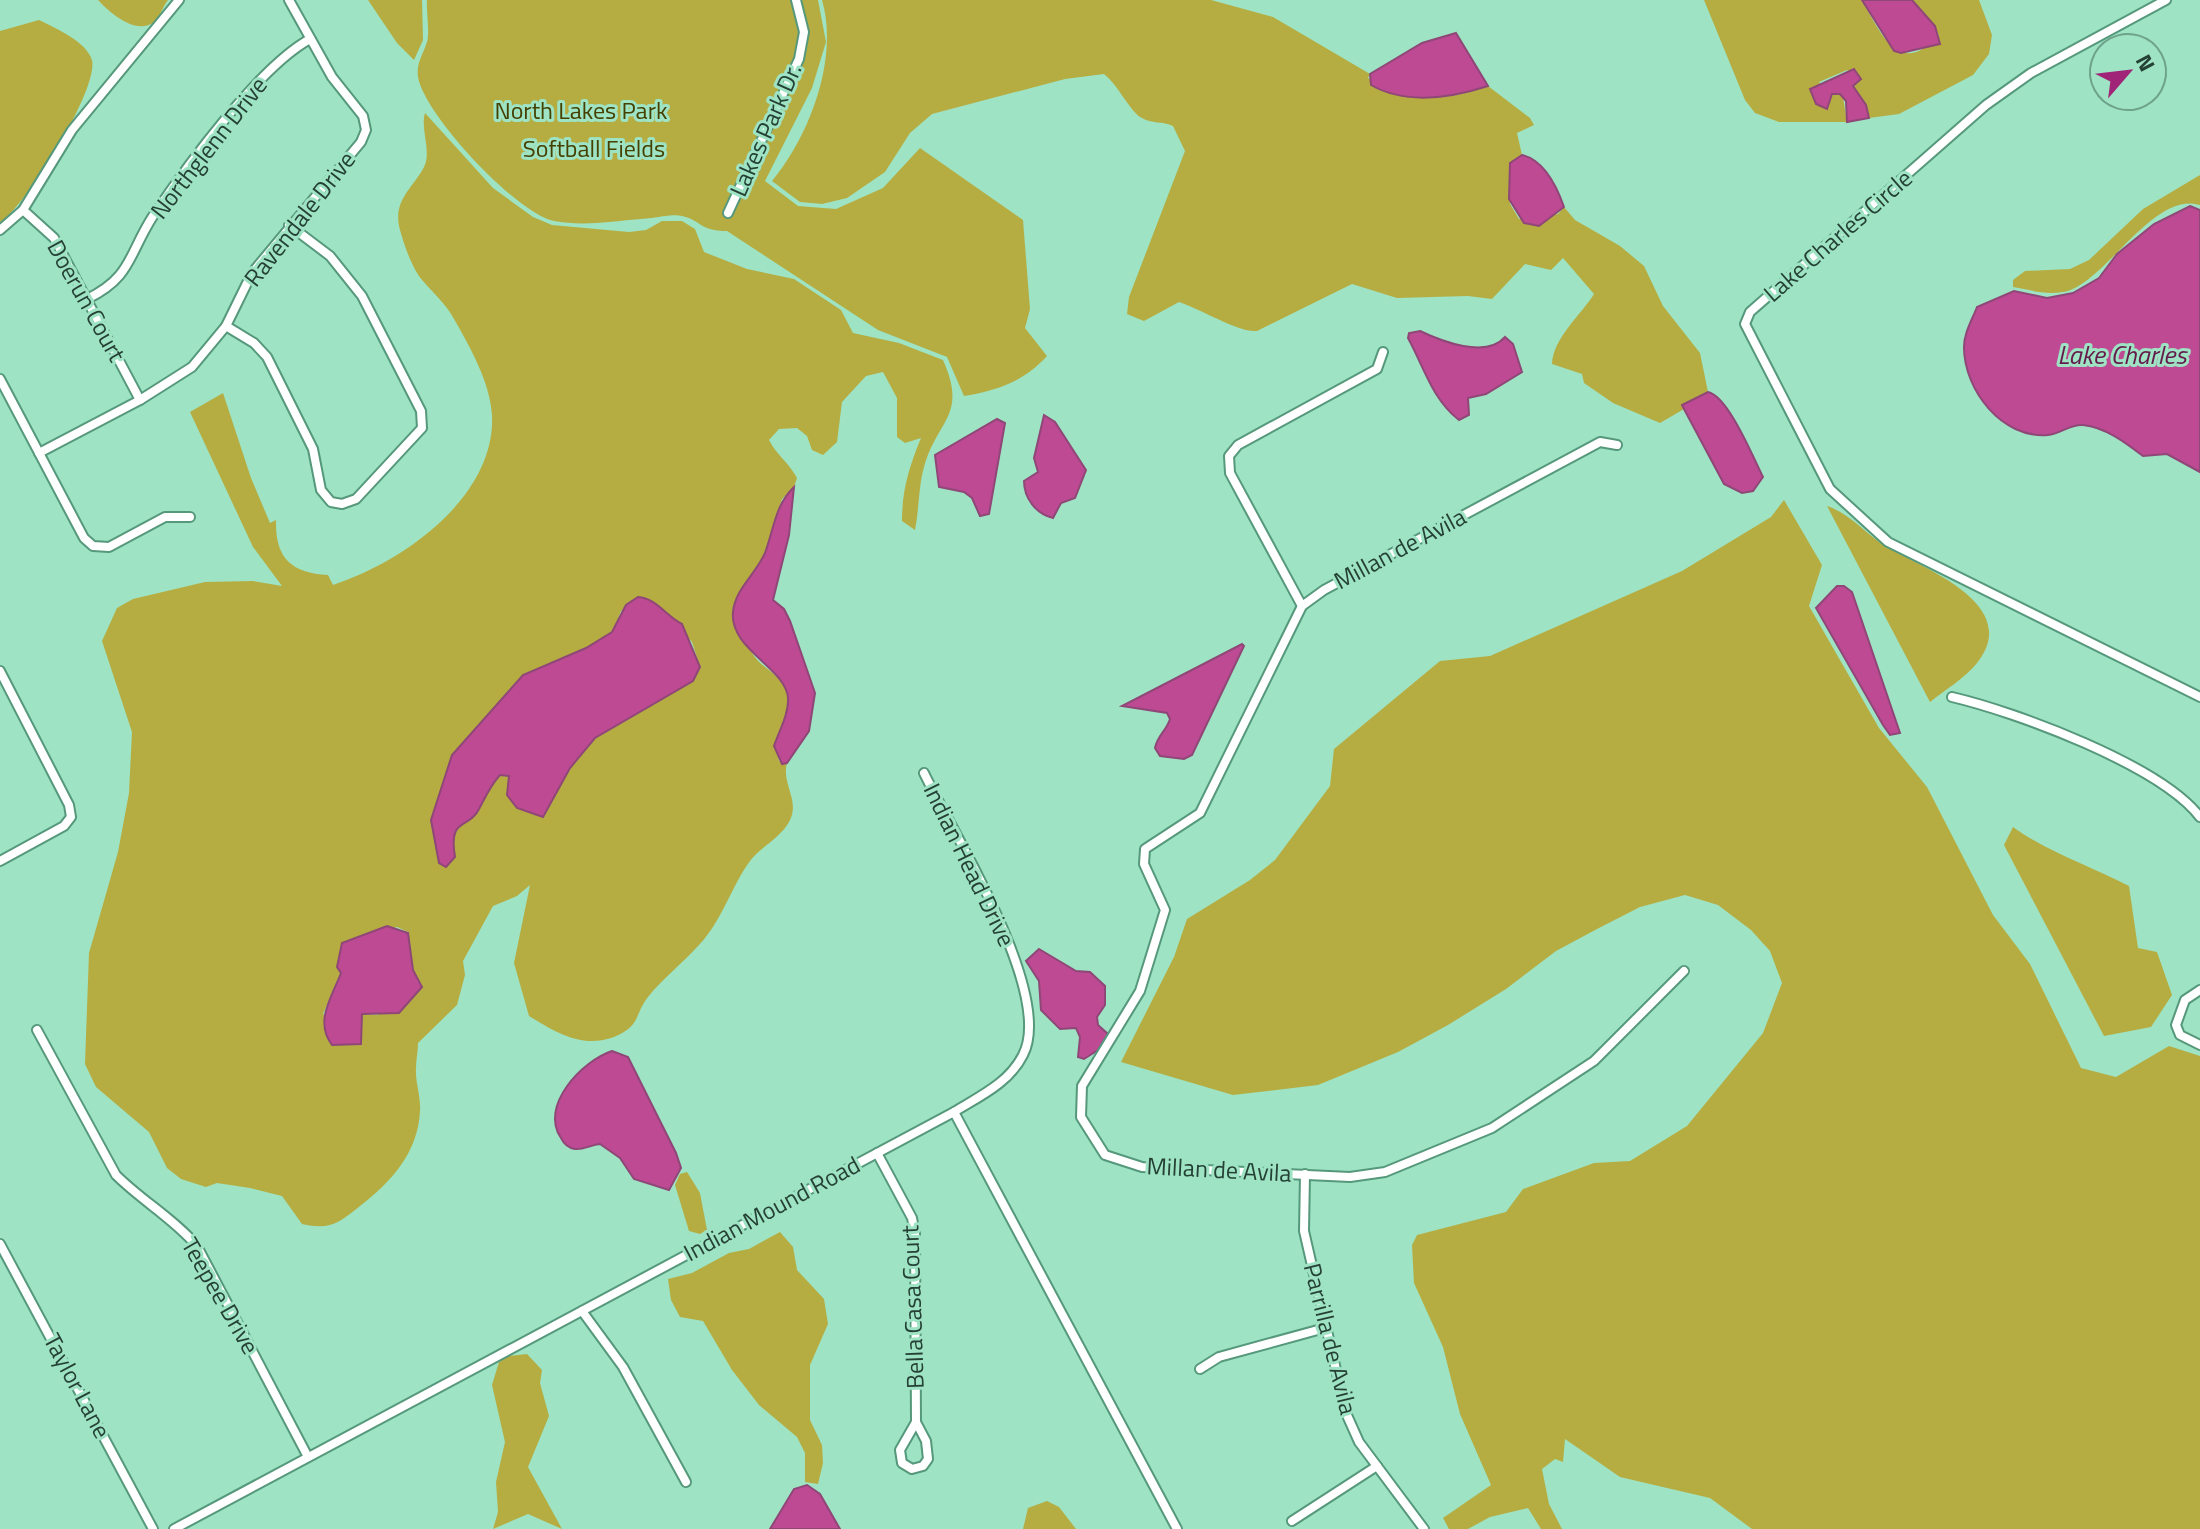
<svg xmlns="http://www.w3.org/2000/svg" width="2200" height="1529" font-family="'Titillium Web',sans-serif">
<rect width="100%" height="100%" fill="#9ee3c3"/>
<g fill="#b6ad42" fill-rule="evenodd">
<path d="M98,0H168C163,6 160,17 154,22C136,36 109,12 98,0Z"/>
<path d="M368,0H422L423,40L414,60L397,43Z"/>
<path d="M427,0H818L826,42L812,88L765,181L798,206L836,209L883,188L920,148L1023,220L1030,309L1025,328L1047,356C1023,382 998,390 964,396L947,357L878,330L727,231C699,231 703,221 682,216C674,214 660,217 652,218C621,220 585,227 554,221C516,213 424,114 418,77C416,63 423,55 427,42C430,31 426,12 427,0Z"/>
<path d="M822,0H1211L1273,17L1370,74L1368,78C1412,103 1441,102 1488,86L1530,118L1534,125L1517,133L1522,155L1513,160L1510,204L1519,219L1558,214L1564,207L1575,220L1620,246L1644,266L1663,306L1700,353L1708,392L1682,405L1684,409L1660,423L1613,403L1584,383L1582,374L1552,364C1553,338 1581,315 1594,294L1563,258L1551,270L1525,264L1492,299L1468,296L1397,298L1352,284L1257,331C1239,333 1201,309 1179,302L1144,321L1127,314L1129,297L1185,151L1173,126C1163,121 1151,124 1142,118C1130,112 1119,86 1104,74L1065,79L932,114L910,133L885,172L847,198L822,204L800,202L772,181C810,135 839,58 822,0Z"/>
<path d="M1704,0H1862C1881,34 1899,79 1939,35L1911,0H1979L1992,35L1989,54L1973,75L1899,114L1869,118L1866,105L1853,86L1859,82L1847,70L1819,82L1829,99L1836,92L1843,97L1847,122H1779L1755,113L1745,100Z"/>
<path d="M39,20C55,28 86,41 92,60C99,89 25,208 0,222V31Z"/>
<path d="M425,113L493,188L533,217L552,225L629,232L646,230L662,221H682L695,229L704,252L747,269L794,279L841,310L853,333L899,343L943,360C968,416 937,420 924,467C919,483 919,510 915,530L902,521C902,490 909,467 921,438L905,443L897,437V398L883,372L866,376L842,402L837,442L823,455L812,450L807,436L797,428L779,429L769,440C777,456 788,461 797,478L794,487L782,499L764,556L753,576L740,591L733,608C740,623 745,642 754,656C764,670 782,675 787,693C793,713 772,731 779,761L787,763C781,784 801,801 789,822C781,837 761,847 750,861C731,887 722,921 699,945C683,963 663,978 648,997C634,1015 641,1026 614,1037C582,1049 555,1032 529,1016L514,963L530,885L517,896L493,906L463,961L465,975L457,1005L418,1043C418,1052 416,1059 416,1068C415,1082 421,1096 420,1111C418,1153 391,1182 360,1206C338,1224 329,1230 302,1224L282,1196L250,1188L217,1183L206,1187L181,1179L167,1168L149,1132L96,1087L85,1064L89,953L118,852L129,793L132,732L102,641L117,608L133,599L205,582L253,581L282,586L253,547L190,412L223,393L251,478L270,523L276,520C275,558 291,573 328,575L333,585C403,562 496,497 492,415C490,382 470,347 454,319C446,304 434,294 423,281C412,269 403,242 399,226C394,199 413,188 424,167C432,151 420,130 425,113ZM653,601L692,642L700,667L693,681L595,738L570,768L543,816L517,808L507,795L510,775H500C490,786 486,796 479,809C469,830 449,816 455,857L434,841L435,831L523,675L586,648L613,632L621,611ZM397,927L408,932L415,995L377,1015L362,1014L361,1044L323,1014L341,972L337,967L342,943Z"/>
<path d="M2200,175V205C2152,190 2104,286 2063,292C2045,295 2031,290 2013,287V280L2025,271L2070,269L2089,260L2143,209Z"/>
<path d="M1784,500L1822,565L1809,606L1879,728L1927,787L1993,915L2030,964L2081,1068L2116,1077L2169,1046L2200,1056V1529H1752L1710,1498L1620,1477L1565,1439L1563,1462L1555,1459L1542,1469L1549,1504L1562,1529H1541L1528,1508L1490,1517L1468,1529H1449L1443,1518L1491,1485L1460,1414L1443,1347L1414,1283L1412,1245L1417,1235L1506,1212L1523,1189L1594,1163L1630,1161L1687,1126L1763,1033L1782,983L1770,951L1751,930L1718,905L1685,895L1640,907L1597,929L1556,951L1506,989L1448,1025L1398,1052L1318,1085L1233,1095L1121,1062L1174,957L1187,919L1250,880L1275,860L1330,786L1334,749L1440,661L1490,656L1682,571L1771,517Z"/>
<path d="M1827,506C1851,514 1865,534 1887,547C1922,568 2024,604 1977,663C1965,678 1945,690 1930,702Z"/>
<path d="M2013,827C2046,851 2092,867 2129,886L2138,948L2157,952L2172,995L2151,1027L2104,1036L2004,845Z"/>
<path d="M687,1172L700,1193L707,1230L700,1234L689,1231L675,1185L680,1174Z"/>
<path d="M780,1232L793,1247L797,1270L824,1299L828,1324L810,1365V1420L822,1445L823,1463L818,1484L805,1482V1453L797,1437L759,1405L732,1370L703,1321L680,1317L671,1300L668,1279L692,1273L729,1253L749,1249Z"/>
<path d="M527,1354L542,1370L540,1383L549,1416L528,1467L562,1529L528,1514L493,1529L498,1512L496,1482L505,1442L492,1385L499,1362L509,1356Z"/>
<path d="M1047,1501L1059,1507L1076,1529H1023L1028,1508Z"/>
</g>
<g fill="#bd4a93" stroke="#8f4777" stroke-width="2">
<path d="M1862,0H1912L1935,26L1940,44L1901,53L1894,51Z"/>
<path d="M1456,33L1488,86C1451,98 1406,105 1371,85L1370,74L1422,43Z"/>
<path d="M1854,69L1861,79L1853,86L1866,105L1869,118L1847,122L1846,101L1840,94H1832L1827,109L1816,104L1810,89Z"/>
<path d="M1522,155C1544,160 1557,187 1564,207L1539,226L1524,223L1509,199L1510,163Z"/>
<path d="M2190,206L2200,210V472L2167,454L2143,456C2126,443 2105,427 2083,425C2070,424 2060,434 2048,435C2002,439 1964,390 1964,347C1964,333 1972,320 1977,307L2014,291L2047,298L2073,293L2099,278L2117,254L2154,224Z"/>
<path d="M1420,331C1441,341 1486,359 1505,337L1513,344L1522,372L1486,394L1468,398L1469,415L1459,420C1432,399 1424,367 1408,338L1409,333Z"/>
<path d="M1708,392C1728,396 1753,457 1763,477L1753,491L1742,493L1724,484L1684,409L1682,405Z"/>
<path d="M1044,415L1055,422L1086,470L1075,498L1061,503L1053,518C1036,514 1024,498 1024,481L1038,472L1034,458Z"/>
<path d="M997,419L1005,423L989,514L980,516L972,498L964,492L939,487L935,455Z"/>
<path d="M794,487L789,535L773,600L784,609L790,621L815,693L809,731L787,763L782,764L774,746C779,731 789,714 788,698C786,668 729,649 733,612C735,589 756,574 765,553C774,529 775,505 794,487Z"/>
<path d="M1837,586H1844L1852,592L1900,733L1890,735L1883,725L1816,608Z"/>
<path d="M638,597C656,598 666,616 682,624L700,667L693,681L595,738L570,768L543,817L517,808L507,795L509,776L500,775C490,786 486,796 479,809C469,830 448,816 455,857L446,867L439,863L431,820L452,755L523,675L586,648L612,632L626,605Z"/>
<path d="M1242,644L1244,646L1192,755L1184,759L1160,756L1155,748C1157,736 1167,730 1170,719L1167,713L1122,706Z"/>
<path d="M387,926L408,933L413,970L422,987L399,1013L362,1014L361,1044L332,1045C314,1021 332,997 341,973L337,967L342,943Z"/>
<path d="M1039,949L1076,971L1090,972L1105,986V1005L1097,1017L1098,1025L1108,1034L1098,1050L1084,1059L1078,1057L1080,1037L1076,1028L1060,1029L1041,1010L1039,981L1026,961Z"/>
<path d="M612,1051L628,1057L676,1153L681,1168L669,1190L634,1179L620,1158L600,1144C591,1145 583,1150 575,1149C568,1148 564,1144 561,1138C539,1106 582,1061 612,1051Z"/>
<path d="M807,1485L820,1494L840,1529H770L794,1489Z"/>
</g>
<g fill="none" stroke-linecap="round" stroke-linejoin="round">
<defs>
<g id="minor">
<path d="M2166,0L2031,73L1986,105L1750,312L1745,324L1830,489L1888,542L2200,697"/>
<path d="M23,210L54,238L140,400"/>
<path d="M728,213L799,59L804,32L796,0"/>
<path d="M0,230L23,210L72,130L179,0"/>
<path d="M87,299C132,277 128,255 153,216C187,166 259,67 310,39"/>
<path d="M226,326L254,343L267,357L313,449L321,490L331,502L342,504L356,499L422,428L421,411L362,296L330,256L289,225"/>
<path d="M0,379L84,538L93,546L109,547L165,517H190"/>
<path d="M1617,445L1600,442L1324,590L1302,606L1200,813L1145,849L1144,864L1165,910L1140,991L1082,1086L1081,1117L1105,1155L1142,1167L1350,1177L1385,1172L1492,1128L1594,1061L1684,971"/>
<path d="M39,453L140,400L192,367L226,326L252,273L361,142L366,130L363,116L332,77L289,0"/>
<path d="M1302,606L1230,473L1229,456L1238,445L1377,369L1383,352"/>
<path d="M0,671L69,805L71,817L64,826L0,861"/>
<path d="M1952,697C2016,712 2160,765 2200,817"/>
<path d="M2200,990L2185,1000L2176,1025L2180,1035L2200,1045"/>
<path d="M37,1030L116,1175C142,1201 173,1218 197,1246L308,1457"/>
<path d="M954,1112L1177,1529"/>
<path d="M877,1153L912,1218L915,1234L916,1422L900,1450L902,1463L912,1469L923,1466L928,1459L926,1441L916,1422"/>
<path d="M1305,1174L1304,1231L1346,1413L1359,1442L1424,1529"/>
<path d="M0,1244L153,1529"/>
<path d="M582,1311L623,1367L686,1482"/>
<path d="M1200,1369L1219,1357L1325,1328"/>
<path d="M1292,1521L1377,1466"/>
<path d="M174,1529L954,1112C980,1096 1009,1083 1023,1055C1055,994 952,832 924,773"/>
</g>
</defs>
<use href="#minor" stroke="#55987b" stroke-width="12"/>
<use href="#minor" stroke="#fff" stroke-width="8"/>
</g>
<g text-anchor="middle" stroke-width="6" stroke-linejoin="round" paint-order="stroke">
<g font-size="24" fill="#454000" stroke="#9ee3c3">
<text x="581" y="119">North Lakes Park</text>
<text x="594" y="157">Softball Fields</text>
</g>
<g font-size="24" fill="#254135" stroke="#9ee3c3">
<text transform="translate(766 130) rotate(-66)" y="8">Lakes Park Dr.</text>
<text transform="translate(209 148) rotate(-52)" y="8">Northglenn Drive</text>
<text transform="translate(300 219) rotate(-52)" y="8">Ravendale Drive</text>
<text transform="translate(1838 236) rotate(-41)" y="8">Lake Charles Circle</text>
<text transform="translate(86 301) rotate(61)" y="8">Doerun Court</text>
<text transform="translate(1400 549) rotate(-28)" y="8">Millan de Avila</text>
<text transform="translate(969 865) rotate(64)" y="8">Indian Head Drive</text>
<text transform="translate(1219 1170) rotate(3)" y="8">Millan de Avila</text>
<text transform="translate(772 1209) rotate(-28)" y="8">Indian Mound Road</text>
<text transform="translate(220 1296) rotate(60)" y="8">Teepee Drive</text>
<text transform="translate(913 1307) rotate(-92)" y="8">Bella Casa Court</text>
<text transform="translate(1330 1339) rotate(76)" y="8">Parrilla de Avila</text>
<text transform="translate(77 1386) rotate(62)" y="8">Taylor Lane</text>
</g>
<g font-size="26" font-style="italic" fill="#641b4b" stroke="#9ee3c3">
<text x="2122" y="364">Lake Charles</text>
</g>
</g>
<g transform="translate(2128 72) rotate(62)"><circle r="38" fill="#9ee3c3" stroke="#6ea28a" stroke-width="2"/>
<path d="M0-6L14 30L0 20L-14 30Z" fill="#a02478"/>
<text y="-12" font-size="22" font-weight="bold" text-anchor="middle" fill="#254135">N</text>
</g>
</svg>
